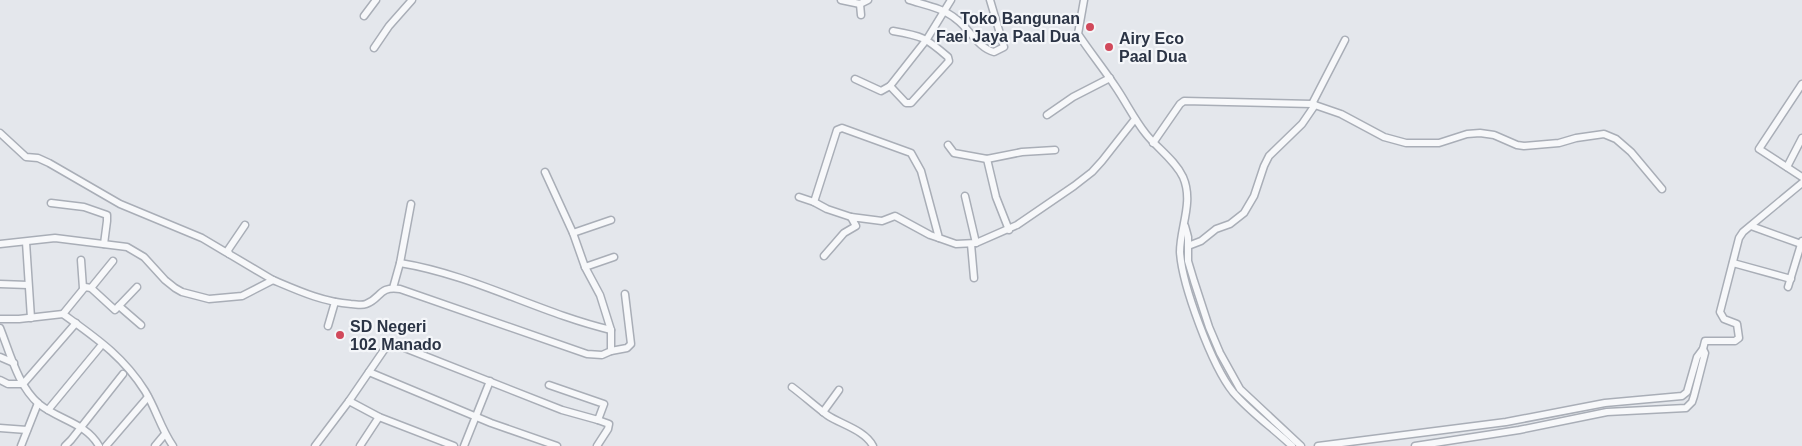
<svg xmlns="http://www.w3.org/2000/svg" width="1802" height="446" font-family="Arial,sans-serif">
<rect width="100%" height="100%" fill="#e4e7ec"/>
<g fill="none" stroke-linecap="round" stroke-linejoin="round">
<defs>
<g id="street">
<path d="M841,0L860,4L868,0"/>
<path d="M909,0C925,5 943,8 956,19C969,28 978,48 994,52L1004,47L990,0"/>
<path d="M1084,0L1078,34C1090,52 1103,68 1115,86C1126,102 1134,119 1146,134C1157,148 1175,160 1183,177C1194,202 1180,227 1180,252C1182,285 1212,366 1233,392C1250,412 1273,428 1292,446"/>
<path d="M860,4L861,15"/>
<path d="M364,16L376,0"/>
<path d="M374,48L389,26L412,0"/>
<path d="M855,79L881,91L890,86L927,39L951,0"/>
<path d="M1802,84L1759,149L1802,177"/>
<path d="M890,86L906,103H911L949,61L948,57C925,37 922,36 893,31"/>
<path d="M1312,104L1345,40"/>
<path d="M1047,115L1073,97L1110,78"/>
<path d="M0,133L26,157L38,158L49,163L120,204L202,238L229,254"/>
<path d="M1153,143L1180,104L1184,101L1312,104L1341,114L1384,137L1406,143H1439L1467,134L1480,133L1494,135L1517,145L1524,146L1559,143L1576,138L1604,134L1616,139L1631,152L1662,189"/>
<path d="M948,145L954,153L987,159L1022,152L1055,150"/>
<path d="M987,159L996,197L1009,230"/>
<path d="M1787,167L1802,138"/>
<path d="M965,196L976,243"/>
<path d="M799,197L814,202L837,130L842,128L911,153L921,171L939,238L956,244L976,243L1017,225L1074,186L1092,172L1102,161L1135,119"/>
<path d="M814,202L827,209L851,217"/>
<path d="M51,203L84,207L107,215V221L104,244"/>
<path d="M245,225L228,250L229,254L273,280"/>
<path d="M1185,226L1188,237V261L1194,281L1209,327L1220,353L1240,389L1301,446"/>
<path d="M1751,226L1801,244"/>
<path d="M573,233L611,220"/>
<path d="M26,242L31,318"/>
<path d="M0,244L55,238L127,247L144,257L165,280L175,288L182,292L209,299L242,296L273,280C299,291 323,302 351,304C356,304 361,306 366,304C382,298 378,286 400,289L587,354L602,355L611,351V330L600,295L585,267L573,233L545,172"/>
<path d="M971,244L974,278"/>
<path d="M1188,246L1201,241L1216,229L1230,224L1244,213L1254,196L1264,166L1269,156L1302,124L1315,105"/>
<path d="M824,256L844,233L856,226L851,217L882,221L895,216L930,235L939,238"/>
<path d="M81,260L83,288"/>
<path d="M400,263C474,275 539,313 611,330"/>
<path d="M1733,263L1791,279"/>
<path d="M585,267L614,257"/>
<path d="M0,284L28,285"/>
<path d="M1788,287L1802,241"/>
<path d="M91,288L113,261"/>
<path d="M393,288L400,263L411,204"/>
<path d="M119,306L141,325"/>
<path d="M63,314L85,287L91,288L115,310L137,287"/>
<path d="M0,319H19L63,314C96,338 123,356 145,391C156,409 161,429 173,446"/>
<path d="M328,326L335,302"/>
<path d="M0,328C10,353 18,386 39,404C59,420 86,423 99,446"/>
<path d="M611,351L627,348L631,344L625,294"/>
<path d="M0,357L14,363"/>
<path d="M369,372L491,423L557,446"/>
<path d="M0,380L8,384H23L76,323"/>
<path d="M792,387C804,396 815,406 827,415C840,424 865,430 873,446"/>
<path d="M349,401L384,350L392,343L562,410L598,420L604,404L549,385"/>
<path d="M48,410L100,347"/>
<path d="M823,412L839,390"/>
<path d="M0,428L27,430"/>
<path d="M21,446L38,403"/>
<path d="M65,446L71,440L123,374"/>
<path d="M106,446L148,397"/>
<path d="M155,446L165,434"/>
<path d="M315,446L349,401L379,417L454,446"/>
<path d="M360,446L379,417"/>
<path d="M464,446L490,381"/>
<path d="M597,446L608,429L609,424L598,420"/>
<path d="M1318,446L1506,422L1605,403L1682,396L1687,392L1697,357L1703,349L1705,341H1735L1739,338L1737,324L1724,319L1720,312L1739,238L1743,232L1802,183"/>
<path d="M1415,446L1519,430L1607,412L1686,408L1692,402L1694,396L1705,353L1703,349"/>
</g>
</defs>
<use href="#street" stroke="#a9aeb7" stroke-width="9"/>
<use href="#street" stroke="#f7f8fa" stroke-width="6"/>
</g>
<g fill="#d1495b" stroke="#f4f6f9" stroke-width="2">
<circle cx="1090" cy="27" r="5"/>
<circle cx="1109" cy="47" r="5"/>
<circle cx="340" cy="335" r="5"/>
</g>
<g text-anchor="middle" stroke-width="4.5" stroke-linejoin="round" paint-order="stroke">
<g font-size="16" font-weight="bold" fill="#2b3445" stroke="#f4f6f9" text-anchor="start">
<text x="1080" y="24" text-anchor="end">Toko Bangunan<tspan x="1080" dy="18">Fael Jaya Paal Dua</tspan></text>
<text x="1119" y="44">Airy Eco<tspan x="1119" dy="18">Paal Dua</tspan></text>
<text x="350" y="332">SD Negeri<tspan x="350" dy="18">102 Manado</tspan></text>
</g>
</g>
</svg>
